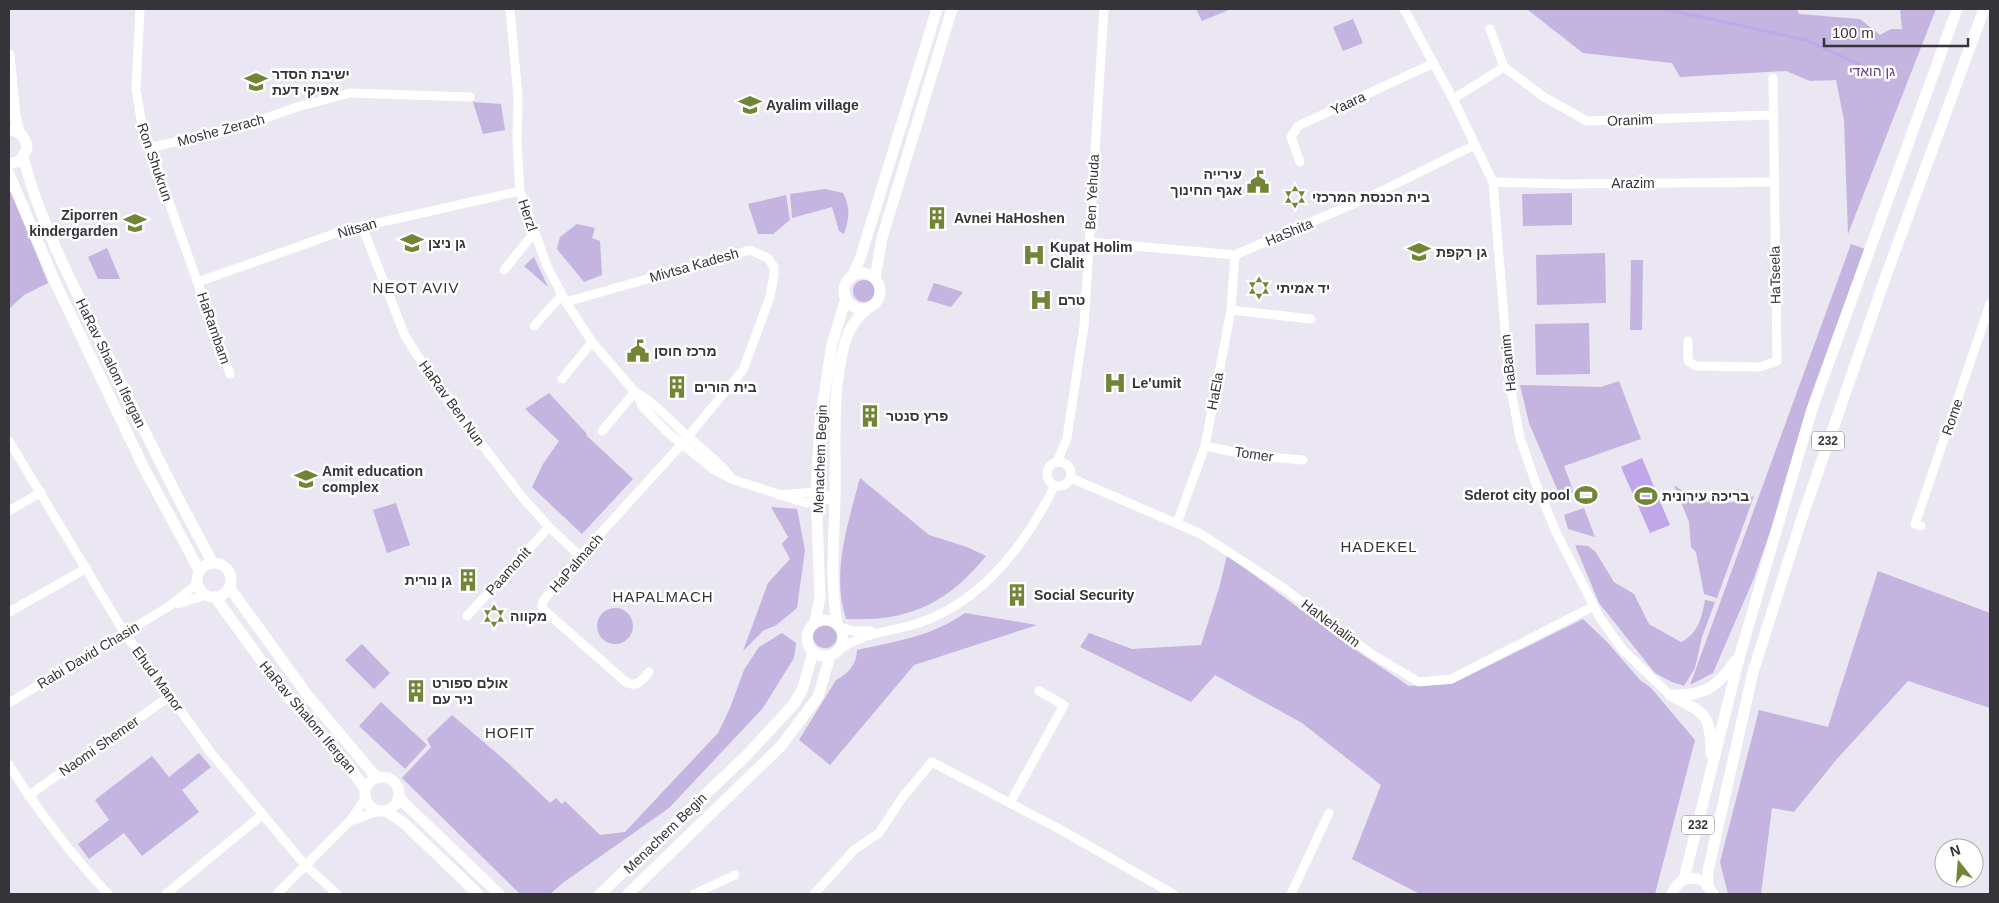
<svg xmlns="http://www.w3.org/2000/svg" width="1999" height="903" font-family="Arial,Heebo,sans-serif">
<rect width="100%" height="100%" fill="#eae6f2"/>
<g fill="#c3b4e0">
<path d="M1196,9H1231L1202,21Z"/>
<path d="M1519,9H1797L1799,14L1860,19L1880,35L1891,29H1902L1900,9H1936L1848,234L1844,120L1836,80L1810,81L1786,71L1680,77L1672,63L1583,53L1528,10Z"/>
<path d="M1353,19L1363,43L1343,51L1333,27Z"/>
<path d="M473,102L501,104L505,130L483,134Z"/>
<path d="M9,187L48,283L24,295L9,309Z"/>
<path d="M825,189L843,193C851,208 849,219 844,234L839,231L832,207L792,218L790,194Z"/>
<path d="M1572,193V225L1523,226L1522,194Z"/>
<path d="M786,195L790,220L773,234H758L748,204Z"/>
<path d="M577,224L595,228L592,238L600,241L602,275L584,282L557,249L560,237Z"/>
<path d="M1851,244L1868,250L1754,578L1713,673L1690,685Z"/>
<path d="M107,248L120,279H98L88,257Z"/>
<path d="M1605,253L1606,303L1537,305L1536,255Z"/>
<path d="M534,257L548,287L524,266Z"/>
<path d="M1631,260H1643L1642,330H1630Z"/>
<circle cx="864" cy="291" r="11"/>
<path d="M934,283L963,292L951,307L927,300Z"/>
<path d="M1589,323L1590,374L1536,375L1535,324Z"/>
<path d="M1619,381L1641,439L1564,466L1574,493L1560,496L1529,423L1520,385L1601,387Z"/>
<path d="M549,393L587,434L586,435L633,479L582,534L532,487L543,464L559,441L525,409Z"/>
<path d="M860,478L929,535L967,547L986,556C947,604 908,622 846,619C831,574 848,523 860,478Z"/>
<path d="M1674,485C1702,506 1722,507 1754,496L1717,598L1704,594L1696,552L1691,547L1689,522Z"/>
<path d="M396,503L410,545L387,553L373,510Z"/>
<path d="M771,507L797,509L805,550L797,608L775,626L764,630L743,651L768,583L790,559L782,544L788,537Z"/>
<path d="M1584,508L1595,537L1568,529L1564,515Z"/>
<path d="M1575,545L1588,546L1595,551L1614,582L1634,594L1649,624L1681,642C1698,634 1702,617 1705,600L1715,602L1702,637L1695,668L1684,686L1672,682L1655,673L1599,603Z"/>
<path d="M1227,555L1354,649L1409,686L1452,684L1583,619L1608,643L1640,680L1651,688L1695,740L1655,894H1420L1352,859L1381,785L1302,723L1215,675L1191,702L1080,647L1089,633L1132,649L1201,645L1220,585Z"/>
<path d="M1878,571L1990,613V708L1908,681L1836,760L1794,812L1772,808L1761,894H1728L1720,862L1759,710L1828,727Z"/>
<circle cx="615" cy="626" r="18"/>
<path d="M965,613L1037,625L914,665L830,765L799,740L836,680C848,674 857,664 857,650C894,642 933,636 965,613Z"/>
<circle cx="825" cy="636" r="12"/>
<path d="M782,633L796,643L794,658L763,708L669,808L564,882L550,894H520L402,778L431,747L427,739L452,715L507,762L550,803L556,798L562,804L565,801L600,835L625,832L718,733L730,708L744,670L759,647Z"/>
<path d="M362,644L390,673L374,689L345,660Z"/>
<path d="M381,702L427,745L405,769L359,726Z"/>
<path d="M199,753L211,767L182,790L199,812L142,856L124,833L89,859L78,844L109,820L95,800L152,756L169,777Z"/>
</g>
<path fill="#c0a7ea" d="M1642,458L1670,525L1650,533L1621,467Z"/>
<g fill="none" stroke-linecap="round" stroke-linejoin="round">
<path stroke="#c0a7ea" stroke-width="3" d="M1664,9L1806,40L1889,78"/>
<g stroke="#fff" stroke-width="9">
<path d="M140,9L136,89L142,126L230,374"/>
<path d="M510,9L518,97L517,142L520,191L547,266L566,302L592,342L635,392L643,407L667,432L714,470L734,480L806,503L835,498"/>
<path d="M1404,9L1453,99L1493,182L1509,379L1520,438L1535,481L1556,532L1600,618L1623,650L1670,695"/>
<path d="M1490,29L1504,67L1544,97L1587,121L1772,115"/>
<path d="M1453,99L1504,67"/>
<path d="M148,148L238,128L297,107L350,93L470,97"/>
<path d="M1300,162L1291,137L1298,126L1434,63"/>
<path d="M1493,182L1566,184L1774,182"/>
<path d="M362,226L405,336L437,386L523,498L549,527L580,556"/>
<path d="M1089,242L1235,255L1369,197L1475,145"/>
<path d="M504,270L534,233"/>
<path d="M198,282L342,231L520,191"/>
<path d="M566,302L750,250L768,258L774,267V275L770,297L743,370L681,445L580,556L543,601L542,607L545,611L627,683C638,687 642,680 649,672"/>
<path d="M1231,310L1311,319"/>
<path d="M534,326L562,295"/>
<path d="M1688,341V361L1696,366L1760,367L1777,361L1773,78"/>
<path d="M562,379L592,342"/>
<path d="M635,392C655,403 670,420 687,436C702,449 717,460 730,476"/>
<path d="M602,431L635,392"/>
<path d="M9,441L124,632L211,753L305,865L337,894"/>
<path d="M1205,446L1249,455L1303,460"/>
<path d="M1057,462L1067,438L1084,326L1104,9"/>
<circle cx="1059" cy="474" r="12"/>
<path d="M1071,478L1201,534L1285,589L1370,653L1419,682L1451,679L1594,606"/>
<path d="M779,495L816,492L834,498"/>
<path d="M9,511L41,492"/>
<path d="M1177,523L1205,446L1231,310L1235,255"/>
<path d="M1921,526L1915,524L1990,304"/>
<path d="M178,604L206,595"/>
<path d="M9,612L87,568"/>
<path d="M467,616L549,527"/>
<path d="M840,627L853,631H871"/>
<path d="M840,649C865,632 891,632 919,623C983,601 1026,544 1055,485"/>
<path d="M9,703L168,607L197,584"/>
<path d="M9,765C38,811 71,854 108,894"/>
<path d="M28,796L170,696"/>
<path d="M1010,803L1064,705L1039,691"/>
<path d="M350,821L379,811"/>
<path d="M166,894L262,815"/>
<path d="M277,894L350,821L365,799"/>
<path d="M694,894L735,875"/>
<path d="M814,894L854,850L879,833L902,798L932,762L1063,831L1173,894"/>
<path d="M1291,894L1329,813"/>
</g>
<g stroke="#fff" stroke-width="11">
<path d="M9,55L15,116L19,132"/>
<path d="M9,130C20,131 26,137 27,149L20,161L9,164"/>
<path d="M23,157C40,223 73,285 103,346C139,419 173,492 213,563"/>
<path d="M9,174L56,284L143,466L199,570"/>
<circle cx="862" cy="291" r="18"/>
<path d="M852,276L860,259L937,9"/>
<path d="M875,278L882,238L952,9"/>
<circle cx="214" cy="580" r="17"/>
<path d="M229,587L308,696L377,778"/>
<path d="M215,597L287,696L346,762L365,789"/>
<circle cx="825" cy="638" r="18"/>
<path d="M815,622L820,597L816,492L820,422L832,344L846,298"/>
<path d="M837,624C830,583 834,540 835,498C836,448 831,391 845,342C849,328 857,317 868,308"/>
<path d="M1670,695C1704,713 1711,712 1711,754"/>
<path d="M1672,695C1704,696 1718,687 1735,661"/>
<circle cx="382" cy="794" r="17"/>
<path d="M399,798L499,894"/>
<path d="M386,811L404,823L478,894"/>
<path d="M1684,879L1741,651L1812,409L1957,9"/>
<path d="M1708,884V871L1753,672L1802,518L1887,273L1984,9"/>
<path d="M600,894L746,756L794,704L803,688L813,652"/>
<path d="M628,894L781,746L818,697L830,656"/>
<path d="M1672,894C1677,879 1690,875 1704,881L1713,894"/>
</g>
</g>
<defs>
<symbol id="university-bare" viewBox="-9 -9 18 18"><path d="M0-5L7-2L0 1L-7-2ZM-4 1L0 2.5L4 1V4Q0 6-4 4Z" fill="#728536" stroke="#fff" stroke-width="2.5" paint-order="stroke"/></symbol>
<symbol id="civic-bare" viewBox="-9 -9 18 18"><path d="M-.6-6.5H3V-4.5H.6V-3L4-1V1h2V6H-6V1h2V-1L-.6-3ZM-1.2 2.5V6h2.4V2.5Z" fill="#728536" stroke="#fff" stroke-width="2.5" paint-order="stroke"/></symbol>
<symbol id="synagogue-bare" viewBox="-9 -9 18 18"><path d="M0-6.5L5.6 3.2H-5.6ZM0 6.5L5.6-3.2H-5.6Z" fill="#728536" stroke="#fff" stroke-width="2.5" paint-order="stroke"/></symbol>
<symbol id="building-bare" viewBox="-9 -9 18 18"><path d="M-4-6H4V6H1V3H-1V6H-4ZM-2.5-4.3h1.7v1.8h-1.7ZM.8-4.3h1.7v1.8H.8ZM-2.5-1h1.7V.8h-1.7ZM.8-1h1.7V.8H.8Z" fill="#728536" stroke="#fff" stroke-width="2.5" paint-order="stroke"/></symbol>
<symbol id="school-bare" viewBox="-9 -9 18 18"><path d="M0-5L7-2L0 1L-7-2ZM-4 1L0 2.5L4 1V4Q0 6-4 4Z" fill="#728536" stroke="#fff" stroke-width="2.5" paint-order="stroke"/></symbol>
<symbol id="hospital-bare" viewBox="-9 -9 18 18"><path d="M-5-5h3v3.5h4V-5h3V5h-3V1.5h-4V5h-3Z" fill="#728536" stroke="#fff" stroke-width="2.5" paint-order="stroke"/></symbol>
<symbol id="stadium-bare" viewBox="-9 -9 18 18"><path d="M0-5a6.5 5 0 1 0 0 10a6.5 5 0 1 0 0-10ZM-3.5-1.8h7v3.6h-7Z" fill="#728536" stroke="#fff" stroke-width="2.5" paint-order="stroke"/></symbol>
</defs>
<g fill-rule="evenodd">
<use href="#university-bare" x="240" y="66" width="32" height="32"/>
<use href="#university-bare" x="734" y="89" width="32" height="32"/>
<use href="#civic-bare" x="1242" y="166" width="32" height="32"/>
<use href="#synagogue-bare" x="1279" y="181" width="32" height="32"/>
<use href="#building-bare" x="921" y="202" width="32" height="32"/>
<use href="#school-bare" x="119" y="207" width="32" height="32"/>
<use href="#school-bare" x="396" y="227" width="32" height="32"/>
<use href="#school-bare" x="1403" y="236" width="32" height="32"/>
<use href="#hospital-bare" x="1018" y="239" width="32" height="32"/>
<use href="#synagogue-bare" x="1243" y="272" width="32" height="32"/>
<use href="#hospital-bare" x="1025" y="284" width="32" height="32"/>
<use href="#civic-bare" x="622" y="335" width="32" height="32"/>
<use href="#hospital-bare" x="1099" y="367" width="32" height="32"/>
<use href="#building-bare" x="661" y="371" width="32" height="32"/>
<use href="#building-bare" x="854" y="400" width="32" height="32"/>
<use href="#school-bare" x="290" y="463" width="32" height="32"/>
<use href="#stadium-bare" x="1570" y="479" width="32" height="32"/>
<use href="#stadium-bare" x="1630" y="480" width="32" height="32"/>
<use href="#building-bare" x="452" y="564" width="32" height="32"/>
<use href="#building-bare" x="1001" y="579" width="32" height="32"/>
<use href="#synagogue-bare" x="478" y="600" width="32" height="32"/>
<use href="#building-bare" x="400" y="675" width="32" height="32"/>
</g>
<g text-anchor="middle" stroke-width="5" stroke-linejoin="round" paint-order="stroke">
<g fill="#fff" stroke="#727174" stroke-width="1">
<rect x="1812" y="431.5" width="32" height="19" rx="4"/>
<rect x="1682" y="815.5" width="32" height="19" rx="4"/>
</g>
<g font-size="12" font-weight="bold" fill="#353438">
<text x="1828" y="445">232</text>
<text x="1698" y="829">232</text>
</g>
<g font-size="14" fill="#5d3b89" stroke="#fff">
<text x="1872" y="76">גן הואדי</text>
</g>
<g font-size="14" font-weight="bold" fill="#353438" stroke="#fff" text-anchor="start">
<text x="272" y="79">ישיבת הסדר<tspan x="272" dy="16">אפיקי דעת</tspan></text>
<text x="766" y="110">Ayalim village</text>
<text x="1242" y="179" text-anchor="end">עירייה<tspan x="1242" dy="16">אגף החינוך</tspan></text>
<text x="1312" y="202">בית הכנסת המרכזי</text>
<text x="118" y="220" text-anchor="end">Ziporren<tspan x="118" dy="16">kindergarden</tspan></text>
<text x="954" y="223">Avnei HaHoshen</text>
<text x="428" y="248">גן ניצן</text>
<text x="1050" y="252">Kupat Holim<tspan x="1050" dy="16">Clalit</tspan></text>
<text x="1436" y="257">גן רקפת</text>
<text x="1276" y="293">יד אמיתי</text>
<text x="1058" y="305">טרם</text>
<text x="654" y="356">מרכז חוסן</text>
<text x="1132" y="388">Le'umit</text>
<text x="694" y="392">בית הורים</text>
<text x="886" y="421">פרץ סנטר</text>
<text x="322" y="476">Amit education<tspan x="322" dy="16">complex</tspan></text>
<text x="1570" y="500" text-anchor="end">Sderot city pool</text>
<text x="1662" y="501">בריכה עירונית</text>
<text x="452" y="585" text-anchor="end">גן נורית</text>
<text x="1034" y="600">Social Security</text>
<text x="510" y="621">מקווה</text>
<text x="432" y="688">אולם ספורט<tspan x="432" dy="16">ניר עם</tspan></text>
</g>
<g font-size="14" fill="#353438" stroke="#fff">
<text transform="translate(1348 103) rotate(-25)" y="5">Yaara</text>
<text transform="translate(1630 120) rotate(-2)" y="5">Oranim</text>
<text transform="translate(221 130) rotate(-15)" y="5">Moshe Zerach</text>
<text transform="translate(155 162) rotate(71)" y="5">Ron Shukrun</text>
<text x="1633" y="188">Arazim</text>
<text transform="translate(1092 192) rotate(-87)" y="5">Ben Yehuda</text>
<text transform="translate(528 215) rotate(71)" y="5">Herzl</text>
<text transform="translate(357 228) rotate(-16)" y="5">Nitsan</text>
<text transform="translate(1289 232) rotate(-23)" y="5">HaShita</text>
<text transform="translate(694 265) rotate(-16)" y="5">Mivtsa Kadesh</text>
<text transform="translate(1775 275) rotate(-91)" y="5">HaTseela</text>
<text transform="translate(214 328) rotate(71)" y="5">HaRambam</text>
<text transform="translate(111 363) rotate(64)" y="5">HaRav Shalom Ifergan</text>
<text transform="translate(1508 363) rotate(-96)" y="5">HaBanim</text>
<text transform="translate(1215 391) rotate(-79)" y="5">HaEla</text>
<text transform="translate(452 403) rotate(54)" y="5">HaRav Ben Nun</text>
<text transform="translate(1952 417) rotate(-71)" y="5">Rome</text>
<text transform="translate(1254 454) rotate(8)" y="5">Tomer</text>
<text transform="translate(820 459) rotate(-88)" y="5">Menachem Begin</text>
<text transform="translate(576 563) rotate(-49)" y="5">HaPalmach</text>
<text transform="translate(508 571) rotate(-48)" y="5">Paamonit</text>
<text transform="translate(1331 623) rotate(37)" y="5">HaNehalim</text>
<text transform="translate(88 655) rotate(-31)" y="5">Rabi David Chasin</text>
<text transform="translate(158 679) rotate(54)" y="5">Ehud Manor</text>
<text transform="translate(308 717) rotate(50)" y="5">HaRav Shalom Ifergan</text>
<text transform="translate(99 746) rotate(-35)" y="5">Naomi Shemer</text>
<text transform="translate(665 833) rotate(-44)" y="5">Menachem Begin</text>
</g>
<g font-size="15" letter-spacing="1" fill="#353438" stroke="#fff">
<text x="416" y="293">NEOT AVIV</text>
<text x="1379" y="552">HADEKEL</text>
<text x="663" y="602">HAPALMACH</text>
<text x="510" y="738">HOFIT</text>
</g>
</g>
<rect width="1999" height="903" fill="none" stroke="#353438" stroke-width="20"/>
<g transform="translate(1959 863) rotate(343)"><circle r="24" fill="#ffffff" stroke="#aeaeaf"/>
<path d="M0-4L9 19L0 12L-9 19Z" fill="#728536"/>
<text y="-8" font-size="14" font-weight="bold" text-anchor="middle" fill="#353438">N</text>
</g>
<path d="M1824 38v8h144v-8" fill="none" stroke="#353438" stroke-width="2.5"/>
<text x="1832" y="38" font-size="15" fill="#353438" stroke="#ffffff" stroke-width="4" paint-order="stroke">100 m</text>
</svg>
